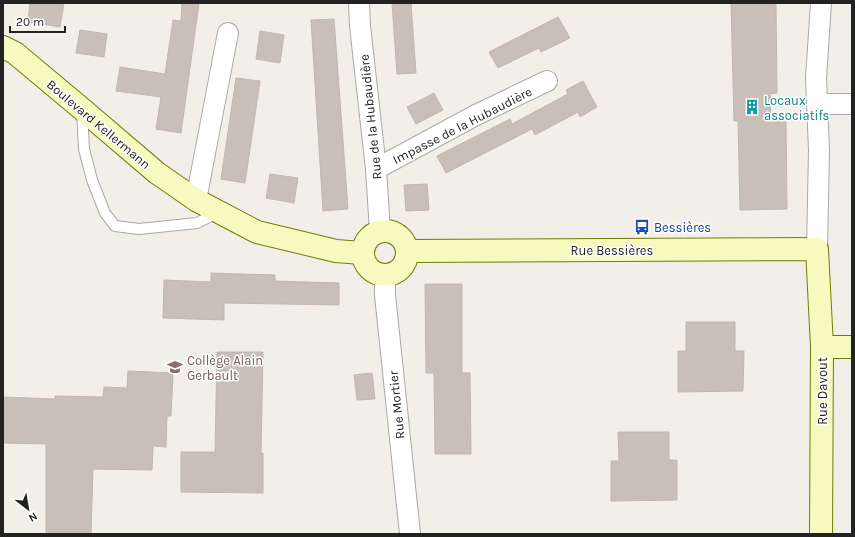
<svg xmlns="http://www.w3.org/2000/svg" width="855" height="537" font-family="Karla,sans-serif">
<rect width="100%" height="100%" fill="#f2efe9"/>
<g fill="#c7bfb8" stroke="#c4b6ab">
<path d="M30,3H64L60,27L28,22Z"/>
<path d="M182,3H199L181,133L156,129L161,97L116,91L120,67L165,74L173,20L181,21Z"/>
<path d="M392,3H411L416,73L397,74Z"/>
<path d="M731,3H776L777,93L770,94L771,122H786L787,209L740,210L738,121H734Z"/>
<path d="M558,17L570,38L541,52L539,48L498,68L489,52Z"/>
<path d="M334,19L348,209L323,211L311,20Z"/>
<path d="M80,30L107,34L104,57L76,53Z"/>
<path d="M260,31L284,35L280,63L256,59Z"/>
<path d="M236,78L260,81L245,183L221,179Z"/>
<path d="M583,81L597,107L580,117L578,112L535,135L532,129L446,173L437,156L510,119L512,124L568,94L566,90Z"/>
<path d="M434,93L443,110L416,124L407,107Z"/>
<path d="M270,174L298,178L294,203L266,198Z"/>
<path d="M427,184L429,210L406,211L404,185Z"/>
<path d="M211,273L275,275V281L339,283V305L224,303V320L163,318L164,280L211,282Z"/>
<path d="M425,284H462V373H470L471,454H435L434,373H426Z"/>
<path d="M686,322H735V351H744L743,391L678,392V351H686Z"/>
<path d="M217,352H263L261,453H263V493L181,492V452H215Z"/>
<path d="M128,371L173,373L171,416H167L166,447L153,446L152,470L93,469L91,534H46V444L3,443V397L55,399V396L103,397L104,387L127,388Z"/>
<path d="M372,373L375,399L357,400L354,375Z"/>
<path d="M618,432H669V460H677V500L611,501V461H619Z"/>
</g>
<g fill="none" stroke-linecap="round" stroke-linejoin="round">
<defs>
<path id="lane" d="M82,111L84,149L92,180L105,213L115,226L139,229L197,223L219,212"/>
<g id="street">
<path d="M359,3L360,26L376,169L380,231"/>
<path d="M818,104H852"/>
<path d="M376,169L476,115L547,81"/>
<path d="M196,200L228,33"/>
<path d="M817,249L819,150L816,78L821,3"/>
<path d="M385,275V295L410,534"/>
</g>
<g id="secondary">
<path d="M3,47L15,53L82,109L157,173L196,200L257,232L336,251L362,253"/>
<circle cx="385" cy="253" r="22"/>
<path d="M407,251L817,249L822,347L821,534"/>
<path d="M822,347H852"/>
</g>
</defs>
<use href="#lane" stroke="#a9a9a9" stroke-width="12"/>
<use href="#street" stroke="#a9a9a9" stroke-width="22"/>
<use href="#secondary" stroke="#707d05" stroke-width="24"/>
<use href="#lane" stroke="#fff" stroke-width="10"/>
<use href="#street" stroke="#fff" stroke-width="20"/>
<use href="#secondary" stroke="#f7fabf" stroke-width="22"/>
</g>
<defs>
<symbol id="building-bare" viewBox="-9 -9 18 18"><path d="M-4-6H4V6H1V3H-1V6H-4ZM-2.5-4.3h1.7v1.8h-1.7ZM.8-4.3h1.7v1.8H.8ZM-2.5-1h1.7V.8h-1.7ZM.8-1h1.7V.8H.8Z" fill="#0f9aa8" stroke="#fff" stroke-width="2.5" paint-order="stroke"/></symbol>
<symbol id="bus-bare" viewBox="-9 -9 18 18"><path d="M-5-6H5V4H4V6H2V4H-2V6H-4V4H-5ZM-3.5-4V0h7V-4ZM-3.5 1.2v1.5H-2V1.2ZM2 1.2v1.5H3.5V1.2Z" fill="#1a4fb4" stroke="#fff" stroke-width="2.5" paint-order="stroke"/></symbol>
<symbol id="school-bare" viewBox="-9 -9 18 18"><path d="M0-5L7-2L0 1L-7-2ZM-4 1L0 2.5L4 1V4Q0 6-4 4Z" fill="#8d6e63" stroke="#fff" stroke-width="2.5" paint-order="stroke"/></symbol>
</defs>
<g fill-rule="evenodd">
<use href="#building-bare" x="741" y="96" width="22" height="22"/>
<use href="#bus-bare" x="631" y="216" width="22" height="22"/>
<use href="#school-bare" x="164" y="356" width="22" height="22"/>
</g>
<g text-anchor="middle" stroke-width="3" stroke-linejoin="round" paint-order="stroke">
<g font-size="13" fill="#0d838f" stroke="#fff" text-anchor="start">
<text x="764" y="105">Locaux<tspan x="764" dy="15">associatifs</tspan></text>
</g>
<g font-size="13" fill="#222" stroke="#fff">
<text transform="translate(370 117) rotate(-96)" y="5">Rue de la Hubaudière</text>
<text transform="translate(99 124) rotate(40)" y="5">Boulevard Kellermann</text>
<text transform="translate(462 125) rotate(-27)" y="5">Impasse de la Hubaudière</text>
<text x="612" y="255">Rue Bessières</text>
<text transform="translate(822 391) rotate(-90)" y="5">Rue Davout</text>
<text transform="translate(396 405) rotate(-96)" y="5">Rue Mortier</text>
</g>
<g font-size="13" fill="#164399" stroke="#fff" text-anchor="start">
<text x="654" y="232">Bessières</text>
</g>
<g font-size="13" fill="#785e54" stroke="#fff" text-anchor="start">
<text x="187" y="365">Collège Alain<tspan x="187" dy="15">Gerbault</tspan></text>
</g>
</g>
<rect width="855" height="537" fill="none" stroke="#222222" stroke-width="8"/>
<g transform="translate(28 509) rotate(149)" stroke="#ffffff" stroke-width="3" paint-order="stroke">
<path d="M0-3L7 15L0 10L-7 15Z" fill="#222222"/>
<text y="-6" font-size="11" font-weight="bold" text-anchor="middle" fill="#222222">N</text>
</g>
<path d="M10 26v6h55v-6" fill="none" stroke="#222222" stroke-width="2"/>
<text x="16" y="26" font-size="12" fill="#222222" stroke="#ffffff" stroke-width="3" paint-order="stroke">20 m</text>
</svg>
